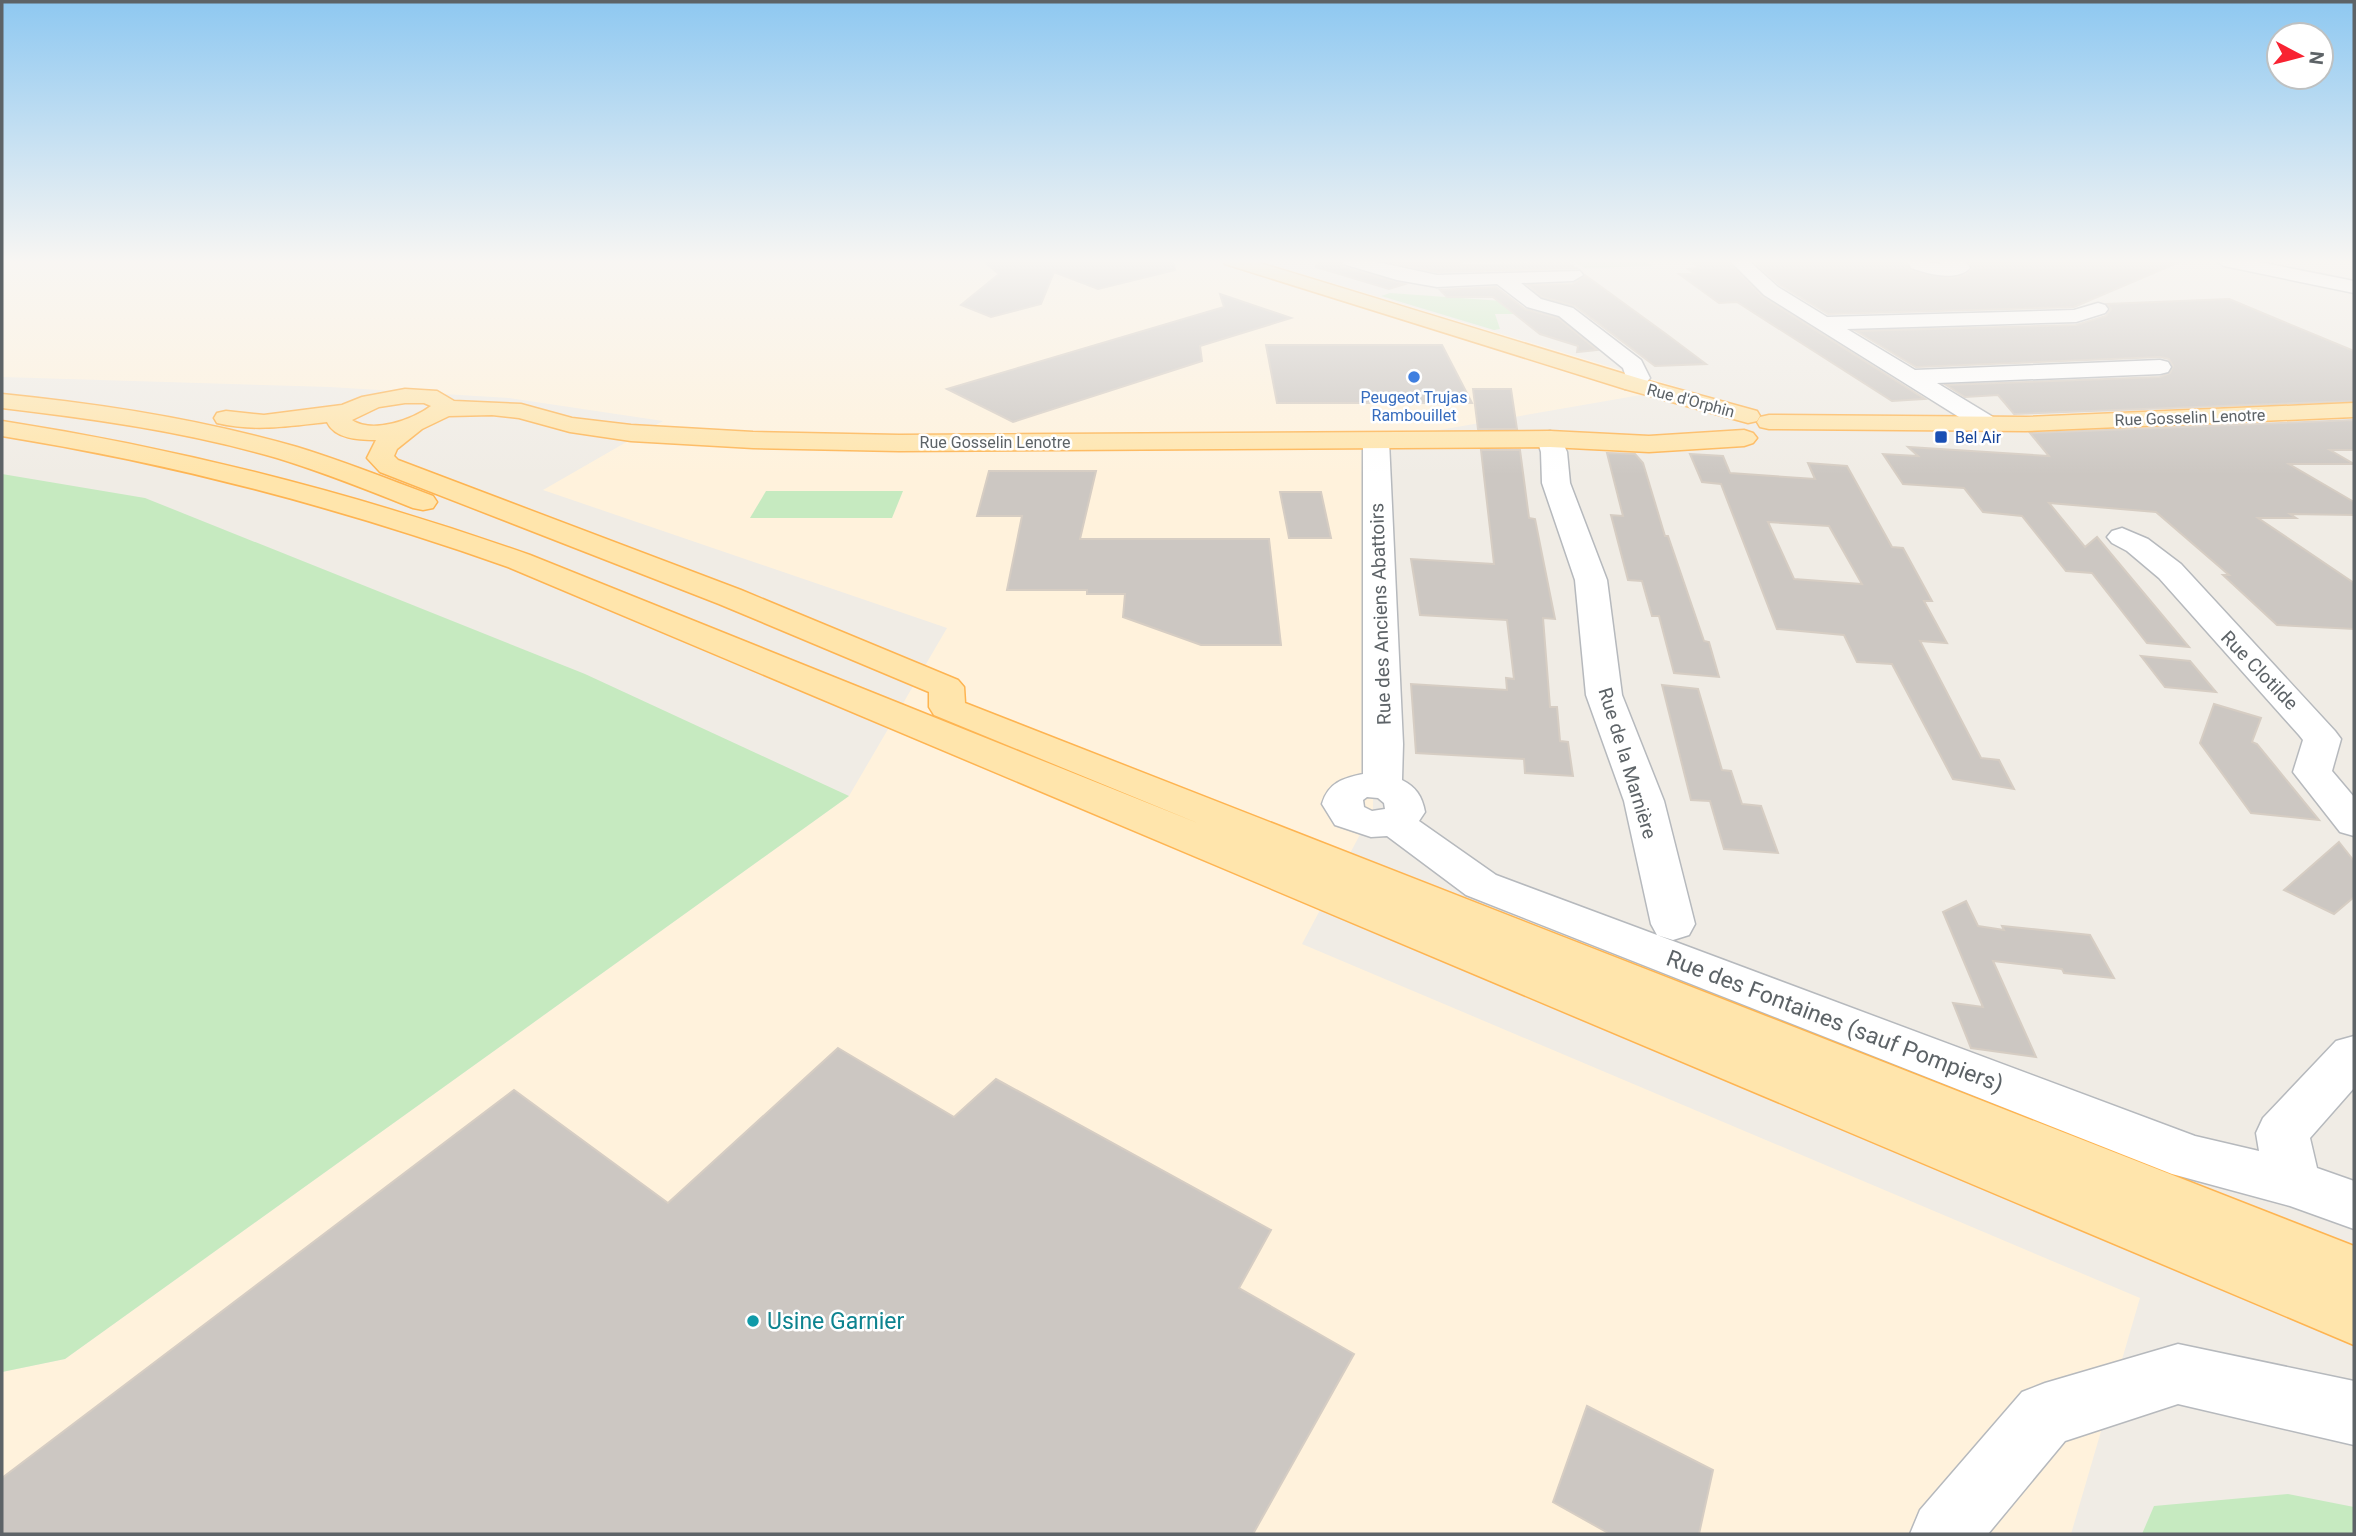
<svg xmlns="http://www.w3.org/2000/svg" width="2356" height="1536" font-family="Roboto,sans-serif">
<rect width="100%" height="100%" fill="#f0ece5"/>
<path fill="#fff2dc" d="M2,260H1257L1681,388L1376,441L1373,810L1302,944L2140,1298L2071,1534H2V1372L65,1359L849,796L947,628L543,490L663,421L509,398L330,387L2,377Z"/>
<g fill="#c6eac0">
<path d="M1571,260H1643L1653,266L1584,268Z"/>
<path d="M1390,293L1502,301L1531,314H1495L1500,329L1494,330L1381,296Z"/>
<path d="M2,474L145,498L585,674L849,796L65,1359L2,1372Z"/>
<path d="M766,491H903L892,518H750Z"/>
<path d="M2288,1494L2354,1507V1534H2142L2154,1506Z"/>
</g>
<g fill="#ccc7c2" stroke="#d6cdc3" stroke-width="2" fill-rule="evenodd">
<path d="M982,260H1173L1175,270L1098,289L1054,272L1041,304L991,317L961,305L999,274Z"/>
<path d="M1317,260H1338L1342,267L1405,284L1389,289L1316,267Z"/>
<path d="M1378,260H1461L1462,266L1567,262L1576,268L1437,272Z"/>
<path d="M1687,260H1727L1763,297L1925,399L1892,401L1737,302L1719,303L1679,274H1695L1688,269L1700,268Z"/>
<path d="M1751,260H1904L1910,270L1950,278L1965,275L1972,270L1968,260H2184L2074,307L1828,314L1780,285Z"/>
<path d="M1585,275L1666,334L1706,364L1655,366L1575,306L1542,297L1528,285L1573,284Z"/>
<path d="M1496,287L1525,309L1558,318L1597,350L1577,352L1578,346L1540,334L1493,297H1447L1440,290Z"/>
<path d="M1220,294L1291,318L1200,346L1202,361L1013,422L947,389L1224,307Z"/>
<path d="M2229,299L2354,351V401L2014,414L1998,395L1965,397L1946,385L2160,377L2170,373L2173,366L2169,359L2160,357L1916,367L1856,331L2076,325L2106,316L2111,309L2107,304Z"/>
<path d="M1266,345H1442L1472,403H1277Z"/>
<path d="M1473,389H1511L1517,429H1478Z"/>
<path d="M2354,420V450H2330L2354,464H2289L2354,502V515L2290,514L2296,518H2258L2354,583V629L2277,625L2223,575H2229L2156,512L2049,503L2085,547L2097,537L2189,647L2147,643L2092,573L2066,571L2022,516L1983,512L1964,488L1903,484L1883,454L1918,456L1908,447L2049,456L2030,433Z"/>
<path d="M1481,450H1520L1529,518L1535,519L1555,619L1543,618L1550,707H1557L1560,741L1568,742L1573,776L1525,773L1524,759L1416,753L1411,684L1507,690L1506,678L1514,679L1507,620L1420,615L1411,559L1494,564Z"/>
<path d="M1607,453L1635,454L1643,463L1665,536H1668L1704,641L1709,642L1719,677L1674,673L1659,616H1652L1642,581L1628,580L1611,515L1623,516Z"/>
<path d="M1690,454L1723,456L1730,473L1815,479L1808,463L1847,466L1892,547L1903,548L1932,601H1924L1947,643L1920,641L1981,758L1999,760L2014,789L1953,779L1892,664L1857,662L1844,635L1777,629L1721,484L1702,482ZM1768,522L1829,526L1862,584L1794,579Z"/>
<path d="M989,471H1096L1080,539H1269L1281,645H1201L1123,617L1125,594H1087V590H1007L1022,516H977Z"/>
<path d="M1280,492H1321L1331,538H1289Z"/>
<path d="M2141,656L2190,661L2216,692L2165,687Z"/>
<path d="M1662,685L1698,689L1722,770L1731,771L1742,804L1761,806L1778,853L1724,849L1710,801L1691,800Z"/>
<path d="M2214,704L2261,718L2252,742L2257,744L2319,820L2251,813L2200,743Z"/>
<path d="M2339,842L2354,861V897L2334,914L2284,890Z"/>
<path d="M1966,901L1978,926L2004,930L2002,926L2090,935L2114,978L2064,973L2062,969L1993,961L2036,1057L1971,1048L1953,1003L1983,1007L1943,912Z"/>
<path d="M838,1048L954,1117L996,1079L1271,1230L1239,1288L1354,1354L1253,1534H2V1478L514,1090L668,1203Z"/>
<path d="M1587,1406L1713,1470L1699,1534H1610L1553,1502Z"/>
</g>
<g fill="none" stroke-linecap="round" stroke-linejoin="round">
<defs>
<g id="minor">
<path d="M1341,260H1368L1437,275L1580,271L1583,275L1573,281L1521,283L1541,299L1573,308L1641,360L1650,378L1641,389H1625L1621,384L1626,377L1623,368L1559,316L1527,307L1497,284L1437,287L1397,280L1343,264Z"/>
<path d="M1729,260H1748L1778,287L1827,317L2074,310L2098,303L2105,305L2108,309L2105,313L2076,322L1847,329L1915,370L2160,360L2168,362L2171,367L2168,372L2160,374L1937,383L1993,417L1996,422L1993,427L1984,429L1975,427L1764,295Z"/>
<path d="M1907,260C1919,259 1928,263 1940,264L1937,260H1965L1970,268C1957,282 1928,274 1911,268Z"/>
<path d="M2215,260H2249L2354,281V293L2224,266Z"/>
<path d="M1550,431L1559,434L1567,452L1570,483L1607,580L1622,695L1664,801L1695,924L1689,935L1673,940L1657,935L2195,1136L2259,1151L2256,1133L2263,1118L2336,1041L2354,1036V1088L2310,1138L2317,1168L2354,1181V1229L2290,1206L2172,1174L1466,895L1387,836L1371,837L1335,825L1322,804C1328,783 1343,778 1363,774V441L1367,436L1376,433L1385,436L1389,441L1403,744L1402,780C1416,787 1422,796 1425,812L1419,821L1496,875L1657,935L1651,924L1624,801L1586,695L1575,580L1542,483L1541,452L1537,439L1541,434ZM1367,797L1378,798L1384,803L1385,809L1372,811L1364,807L1363,800Z"/>
<path d="M2122,528L2148,539L2181,564L2335,731L2341,739L2332,771L2354,797V836L2340,832L2293,772L2303,740L2299,735L2159,578L2127,551L2112,543L2107,537L2112,531Z"/>
<path d="M2178,1344L2354,1381V1445L2178,1404L2065,1441L1988,1534H1910L1920,1510L2022,1392L2045,1383Z"/>
</g>
<g id="major">
<path d="M1223,260H1250L1641,379L1757,411L1760,416L1757,421L1748,423L1625,389L1225,264Z"/>
<path d="M405,389L437,391L454,401L521,404L572,418L631,425L753,432L899,435L1550,431L1649,436L1744,430L1753,433L1757,438L1753,443L1744,446L1649,452L1550,447L899,451L753,448L631,441L570,432L519,418L492,415L449,416L422,429L397,449L394,456L398,460L741,590L958,680L964,687L965,703L2354,1246V1345L508,567C341,508 177,464 2,436V421C183,449 357,494 530,555L1200,824L934,715L929,707V692L719,604L380,472L367,458L376,440C359,440 335,439 327,422C290,426 254,432 217,423L214,418L217,413L226,411L264,415L342,405L362,397ZM405,403H424L431,406C412,420 373,434 352,420L379,407Z"/>
<path d="M2,394C102,404 200,419 297,447C343,461 388,479 433,496L437,502L433,508L423,510L413,508C368,490 323,472 277,458C187,432 95,419 2,408Z"/>
<path d="M2354,403V417L2026,431L1769,429L1760,427L1757,422L1760,417L1769,415L2026,417Z"/>
</g>
</defs>
<use href="#minor" stroke="#b6b9bd" stroke-width="3"/>
<use href="#major" stroke="#feb451" stroke-width="3"/>
<use href="#minor" fill="#fff" fill-rule="evenodd"/>
<use href="#major" fill="#ffe5ac" fill-rule="evenodd"/>
</g>
<linearGradient id="sky" x2="0" y2="1"><stop stop-color="#8ec8f1"/><stop offset="0.55" stop-color="#f8f6f3"/><stop offset="1" stop-color="#f8f6f3" stop-opacity="0"/></linearGradient>
<rect width="2356" height="475" fill="url(#sky)"/>
<circle fill="#3f7fe0" stroke="#fff" stroke-width="2.5" cx="1414" cy="377" r="7"/>
<rect fill="#1a4fb4" stroke="#fff" stroke-width="2.5" x="1934" y="430" width="14" height="14" rx="3.5"/>
<circle fill="#0f9aa8" stroke="#fff" stroke-width="2.5" cx="753" cy="1321" r="7"/>
<g text-anchor="middle" stroke-width="5" stroke-linejoin="round" paint-order="stroke">
<g font-size="16" fill="#366cbe" stroke="#fff">
<text x="1414" y="403">Peugeot Trujas<tspan x="1414" dy="18">Rambouillet</tspan></text>
</g>
<g font-size="16" fill="#5d6367" stroke="#fff">
<text transform="translate(1691 400) rotate(15)" y="6">Rue d'Orphin</text>
<text transform="translate(2190 417) rotate(-2)" y="6">Rue Gosselin Lenotre</text>
<text x="995" y="448">Rue Gosselin Lenotre</text>
</g>
<g font-size="16" fill="#164399" stroke="#fff" text-anchor="start">
<text x="1955" y="443">Bel Air</text>
</g>
<g font-size="19" fill="#5d6367" stroke="#fff">
<text transform="translate(1380 614) rotate(-92)" y="7">Rue des Anciens Abattoirs</text>
<text transform="translate(2260 670) rotate(46)" y="7">Rue Clotilde</text>
<text transform="translate(1628 763) rotate(73)" y="7">Rue de la Marnière</text>
</g>
<g font-size="23" fill="#5d6367" stroke="#fff">
<text transform="translate(1835 1021) rotate(21)" y="8">Rue des Fontaines (sauf Pompiers)</text>
</g>
<g font-size="23" fill="#0d838f" stroke="#fff" text-anchor="start">
<text x="767" y="1329">Usine Garnier</text>
</g>
</g>
<rect width="2356" height="1536" fill="none" stroke="#5d6367" stroke-width="7"/>
<g transform="translate(2300 56) rotate(97)"><circle r="33" fill="#ffffff" stroke="#bec1c2" stroke-width="2"/>
<path d="M0-5L12 26L0 18L-12 26Z" fill="#f82332"/>
<text y="-10" font-size="19" font-weight="bold" text-anchor="middle" fill="#5d6367">N</text>
</g>
</svg>
